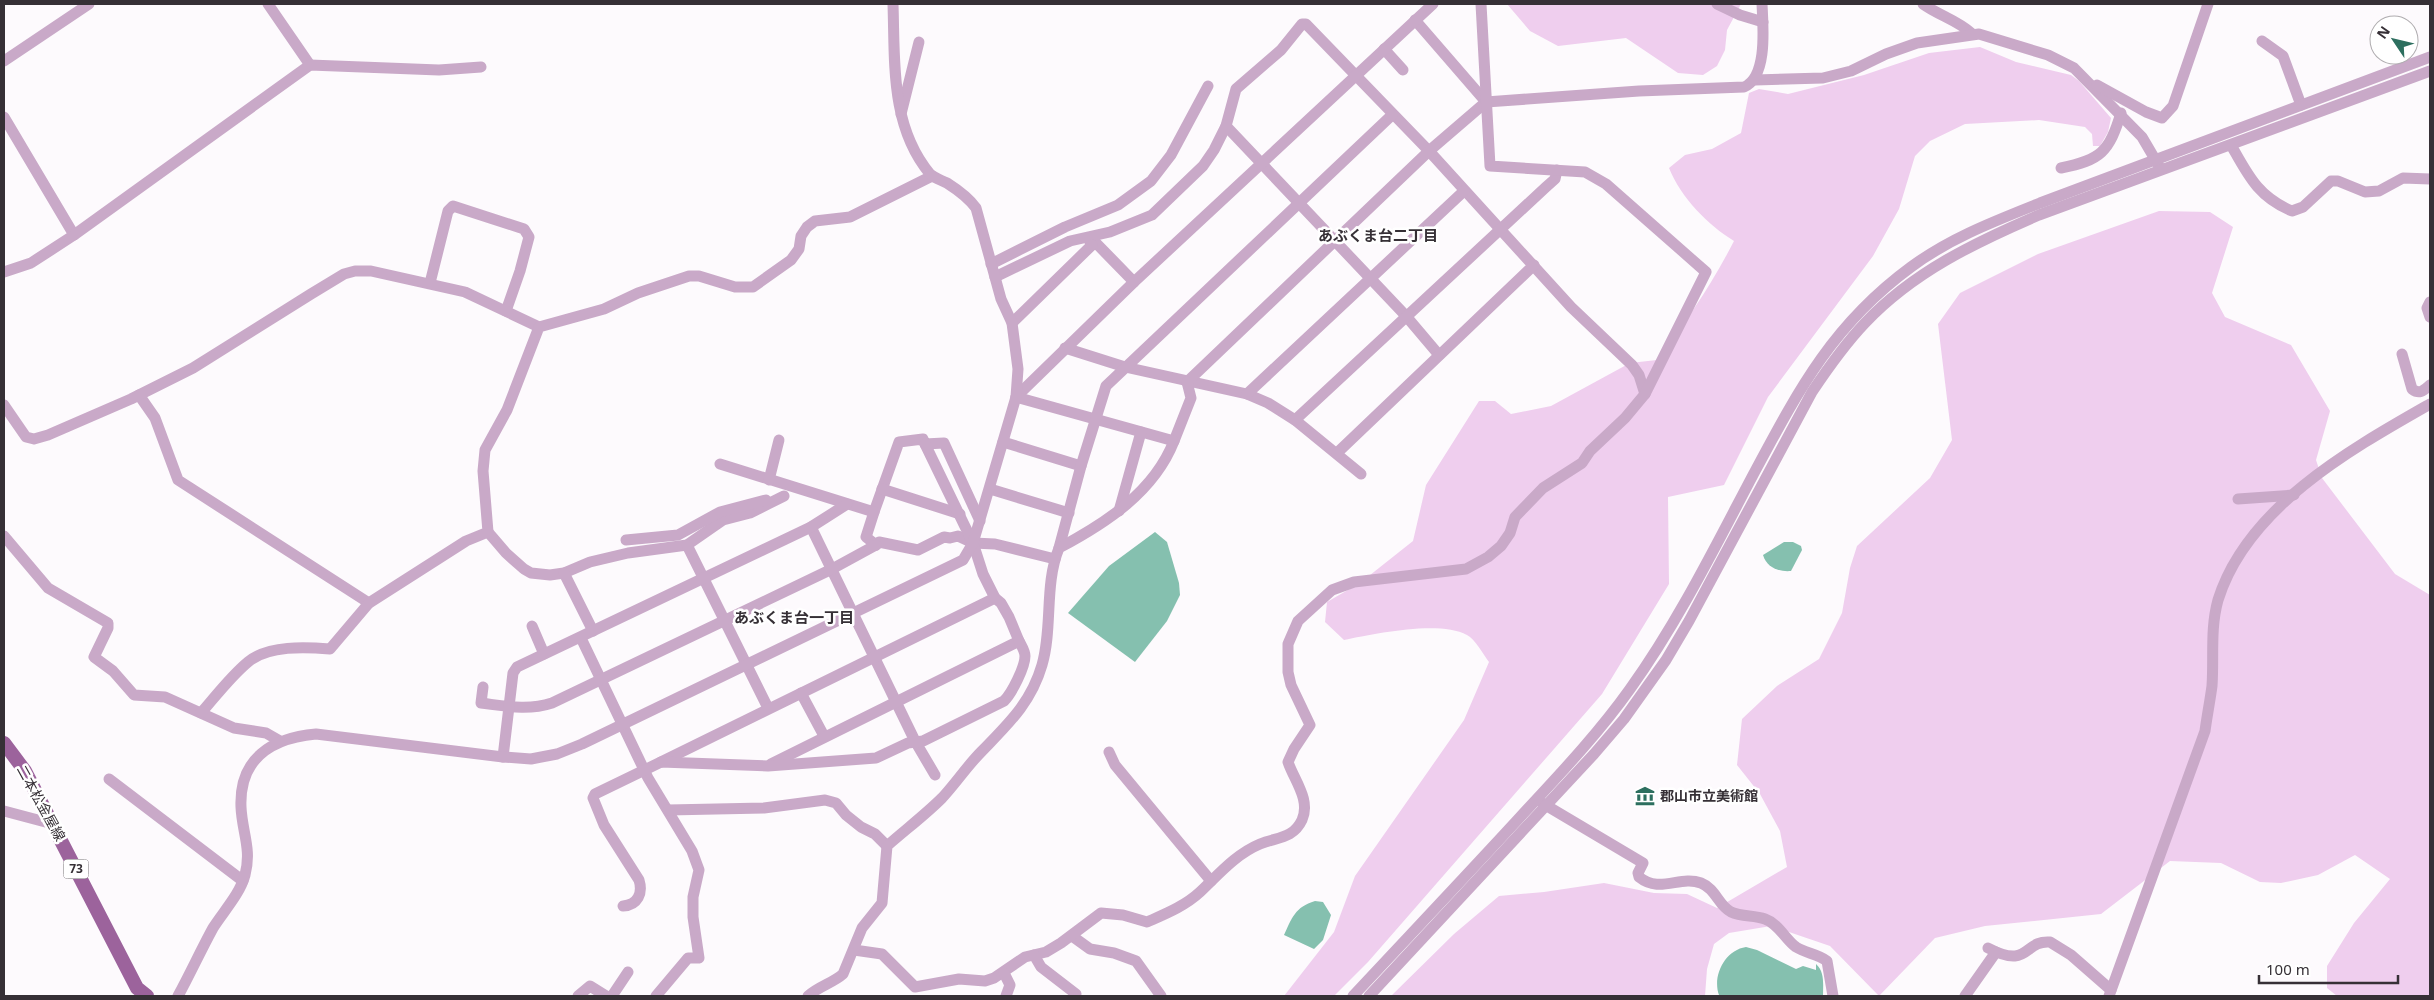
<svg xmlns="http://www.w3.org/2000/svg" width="2434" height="1000" font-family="'Noto Sans','Noto Sans JP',sans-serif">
<rect width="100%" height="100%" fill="#fdfafd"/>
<g fill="#efceee">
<path d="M1507,4H1741L1727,30L1725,50L1717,66L1703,75L1678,73L1626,38L1558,46L1530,31Z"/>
<path d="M1980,47L2016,62L2071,75L2079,81L2111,118L2108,132L2100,146H2093L2092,134L2085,127L2039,120L1965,124L1930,141L1915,156L1899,209L1873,256L1768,397L1724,485L1668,497L1669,584L1602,694L1368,962L1334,996H1284L1334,932L1355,876L1464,720L1489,662C1483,654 1475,639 1467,635C1439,620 1374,634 1344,640L1325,622L1327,602L1360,583L1413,541L1426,485L1479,401H1495L1511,414L1551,406L1630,363L1657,360C1686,322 1712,284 1734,241C1708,225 1681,198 1669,168L1685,155L1712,149L1741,133L1749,93L1759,89L1788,94L1864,75L1929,53Z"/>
<path d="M2159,211L2210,212L2233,227L2212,293L2225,317L2291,345L2330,411L2316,460L2322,478L2395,574L2430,595V996H2337L2327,988V966L2354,923L2390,879L2355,855L2318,875L2281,883L2260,882L2221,863L2170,861L2101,914L1985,926L1935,938L1879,996L1830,946L1771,926L1729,933L1714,944L1707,969L1705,996H1391L1454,934L1499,896L1544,892L1604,883L1654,893L1687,894L1717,908L1787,867L1780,831L1760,794L1737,765L1742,719L1777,686L1819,659L1842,613L1850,568L1857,546L1930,478L1952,440L1938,324L1960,293L2038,254Z"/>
</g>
<g fill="#85c0af">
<path d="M1155,532L1167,542L1179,583L1180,595L1167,621L1135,662L1068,613L1109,566Z"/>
<path d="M1784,542H1793L1801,546L1802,550L1791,571C1779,572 1767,568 1763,555Z"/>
<path d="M1315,901L1323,902L1331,915L1323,940L1314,949L1284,935C1292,918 1295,907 1315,901Z"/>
<path d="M1746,947L1757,950L1796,969L1803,966L1816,970V964C1825,972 1823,985 1823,996L1719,995C1712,976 1725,950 1746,947Z"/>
</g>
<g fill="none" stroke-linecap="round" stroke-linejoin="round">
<g stroke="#c9a9c8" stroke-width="11">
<path d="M268,4L310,65"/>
<path d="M1717,4L1740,15L1763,22"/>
<path d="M1923,4C1938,15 1959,21 1971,33"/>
<path d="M1415,20L1486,102"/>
<path d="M2262,41L2283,56L2301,105"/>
<path d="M1384,49L1403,70"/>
<path d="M4,61L89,4"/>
<path d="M1755,80L1823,78L1851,71L1886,54L1917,43L1979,34L2048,55L2074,68L2142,137L2159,166"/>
<path d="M2097,85L2146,112L2162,118L2173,106L2208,4"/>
<path d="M901,114L919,42"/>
<path d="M4,117L74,235"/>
<path d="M1226,126L1406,316L1439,355"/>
<path d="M2231,145C2248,175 2258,197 2292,211L2303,207L2331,181H2338L2365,192L2379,191L2403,178L2430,179"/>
<path d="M2061,168C2101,160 2109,152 2121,113"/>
<path d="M1090,242L1092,245L1096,243L1134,282"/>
<path d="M991,264L1065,227L1118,205L1151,181L1171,155L1208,86"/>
<path d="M4,272L31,263L74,235L310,65L439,70L481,67"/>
<path d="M995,277L1070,241L1110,232L1152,215L1203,166L1214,150L1226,126L1236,89L1281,50L1302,24H1306L1429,151L1571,307L1632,365L1639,375L1645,394"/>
<path d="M430,283L448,211L453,206L524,229L529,237L520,271L506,311"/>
<path d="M2430,302L2427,308L2430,317"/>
<path d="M1012,323L1092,245"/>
<path d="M1065,348L1125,367L1247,394L1268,403L1295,420L1361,474"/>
<path d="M2402,354L2412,389C2420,395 2424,390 2430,385"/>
<path d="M1187,382L1429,151L1486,102L1639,91L1744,87C1768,77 1763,26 1762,4"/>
<path d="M1247,394L1464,191"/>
<path d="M139,395L155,418L178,480L369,603"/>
<path d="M1016,397L1134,282L1433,4"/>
<path d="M1016,397L1174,441L1191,398L1187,382"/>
<path d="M4,405L26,437L34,439L48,435L131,399L193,368L311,294L344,274L355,271H371L465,292L539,327"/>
<path d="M1295,420L1546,187L1555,179L1557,170"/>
<path d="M1003,442L1081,466"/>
<path d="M1337,453L1534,265"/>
<path d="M720,464L874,512L899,442L923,439L925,444L944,443L980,521"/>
<path d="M769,480L779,440"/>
<path d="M882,489L960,514"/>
<path d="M990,489L1069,513"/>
<path d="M2238,499L2294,495"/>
<path d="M1119,511L1141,432"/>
<path d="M874,512L866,537L876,545L879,542L918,550L944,537L950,538L958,536L973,543L995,544L1055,559"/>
<path d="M811,527L915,741L935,775"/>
<path d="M488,532L506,553L524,569L531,573L550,575L564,573L590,562L628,553L687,545L723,520L750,513L784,496"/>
<path d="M4,536L48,588L108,623V628L94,657L113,671L134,695L165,697L234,728L266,733L280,741"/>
<path d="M626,540L678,535L720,512L766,500"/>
<path d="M687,545L768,708"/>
<path d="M1059,548L1081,466L1106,386L1392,115"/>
<path d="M564,573L593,631"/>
<path d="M532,626L544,654"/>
<path d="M581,638L648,778L692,851L699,870L693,897V917L699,958H688L656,996"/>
<path d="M483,687L481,703C505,706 528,711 552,703L832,569L876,545"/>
<path d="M801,693L824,736"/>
<path d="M201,713C216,696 230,677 248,662C268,645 306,647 330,649L369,603L466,541L488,532L483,471L485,450L507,410L539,327L604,309L638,293L689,276H699L735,287H753L791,260L799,249L801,236L807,227L815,221L850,217L932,176"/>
<path d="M1109,752L1115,765L1211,881"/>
<path d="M503,757L513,673L517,667L811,527L847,504"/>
<path d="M661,762L995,598"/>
<path d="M771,764L1019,641L1009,617L1001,603L995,598L983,574L973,543L925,444"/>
<path d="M109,779L243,881"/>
<path d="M1542,803L1643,863L1638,873L1639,877C1660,894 1680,875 1701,883C1716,889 1718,905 1731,912C1742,917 1754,915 1765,919C1779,924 1785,939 1796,947C1805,953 1818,954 1827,961L1833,996"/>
<path d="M668,810L764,808L825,800L836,803L846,815L861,827L875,834L887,846"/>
<path d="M4,811L53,824"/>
<path d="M623,906C638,905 643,893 639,880L604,825L593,798L595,794L661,762L768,766L876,758L908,743L923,741L1004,701C1012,693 1025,667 1025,656C1025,651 1021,645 1019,641"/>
<path d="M1072,936L1090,949L1114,953L1136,961L1161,996"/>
<path d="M1988,948C2030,970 2023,940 2050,942L2071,955L2111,990"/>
<path d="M854,950L882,954L915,987L959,979L985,981L994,978L1025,957L1046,952L1061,943L1101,913L1123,915L1147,922C1165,914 1185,906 1200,892C1219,874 1236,854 1260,844C1277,837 1293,839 1302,820C1311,800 1294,780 1288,762L1294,749L1310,725L1291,685L1288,672V644L1298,621L1332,590L1354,582L1466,569L1488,557L1501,546L1510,533L1515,517L1543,488L1582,463L1590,451L1625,418L1645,394L1706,272L1606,184L1585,172L1490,166L1481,4"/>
<path d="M1034,955L1041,967L1076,994"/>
<path d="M1004,973L1010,985L1006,996"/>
<path d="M178,996C190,974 201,950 213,928C223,912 240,894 245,875C252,849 242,832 241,807C239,758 272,738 316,734L503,757L531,759L557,754L582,744L963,560L973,543L1016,397L1018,369L1012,323L1001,299L976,208C968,197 958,190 947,183C941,180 934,178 930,174C890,126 895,62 893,4"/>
<path d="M578,996L590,986L606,996"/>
<path d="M612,996L628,972"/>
<path d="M808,996C819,986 833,983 843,974L862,928L882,903L887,846C905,830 925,815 942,798C956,783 967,766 982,751C1008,724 1031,703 1042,665C1053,627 1044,585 1059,548C1106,523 1154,492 1174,441"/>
<path d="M1353,996C1409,936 1466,876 1522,815C1559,775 1598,734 1630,689C1678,622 1715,547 1753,475C1798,391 1832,325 1911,267C1950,238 1995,221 2040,203L2430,57"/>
<path d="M1369,996L1594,754L1624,719L1666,660L1689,621L1812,392C1828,368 1845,344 1865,323C1913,272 1976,242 2039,215L2430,71"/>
<path d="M1965,996L1996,952"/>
<path d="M2109,996L2205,731C2207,716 2210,701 2212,686C2214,657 2210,629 2218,600C2247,507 2351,449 2430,404"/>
</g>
<path stroke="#9c639c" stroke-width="14" d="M4,743L25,771L137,988L147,996"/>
</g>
<defs>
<symbol id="museum-bare" viewBox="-9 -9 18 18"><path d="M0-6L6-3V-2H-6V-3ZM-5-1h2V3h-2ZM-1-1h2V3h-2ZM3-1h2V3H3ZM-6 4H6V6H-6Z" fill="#2d6f5f" stroke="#fff" stroke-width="2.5" paint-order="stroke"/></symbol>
</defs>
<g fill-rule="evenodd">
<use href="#museum-bare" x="1631" y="782" width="28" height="28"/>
</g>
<g text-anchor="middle" stroke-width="5" stroke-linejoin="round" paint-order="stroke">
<rect fill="#fff" stroke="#726e72" stroke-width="1" x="63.5" y="859.5" width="25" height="19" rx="4"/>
<g font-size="12" font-weight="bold" fill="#363036">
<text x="76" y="873">73</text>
</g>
<g font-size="14" font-weight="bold" fill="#363036" stroke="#fff" text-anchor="start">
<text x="1660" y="801">郡山市立美術館</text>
</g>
<g font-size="14" fill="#363036" stroke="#fff">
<text transform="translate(41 803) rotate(61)" y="5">二本松金屋線</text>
</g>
<g font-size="15" font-weight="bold" fill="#363036" stroke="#fff">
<text x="1378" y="241">あぶくま台二丁目</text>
<text x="794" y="623">あぶくま台一丁目</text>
</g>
</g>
<rect width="2434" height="1000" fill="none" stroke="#363036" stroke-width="10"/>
<g transform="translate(2394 40) rotate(305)"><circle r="24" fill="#ffffff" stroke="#afacaf"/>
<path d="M0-4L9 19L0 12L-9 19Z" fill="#2d6f5f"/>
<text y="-8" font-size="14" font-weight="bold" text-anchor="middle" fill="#363036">N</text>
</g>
<path d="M2259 975v8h139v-8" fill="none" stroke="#363036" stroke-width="2.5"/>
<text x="2266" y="975" font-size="15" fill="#363036" stroke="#ffffff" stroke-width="4" paint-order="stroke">100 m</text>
</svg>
